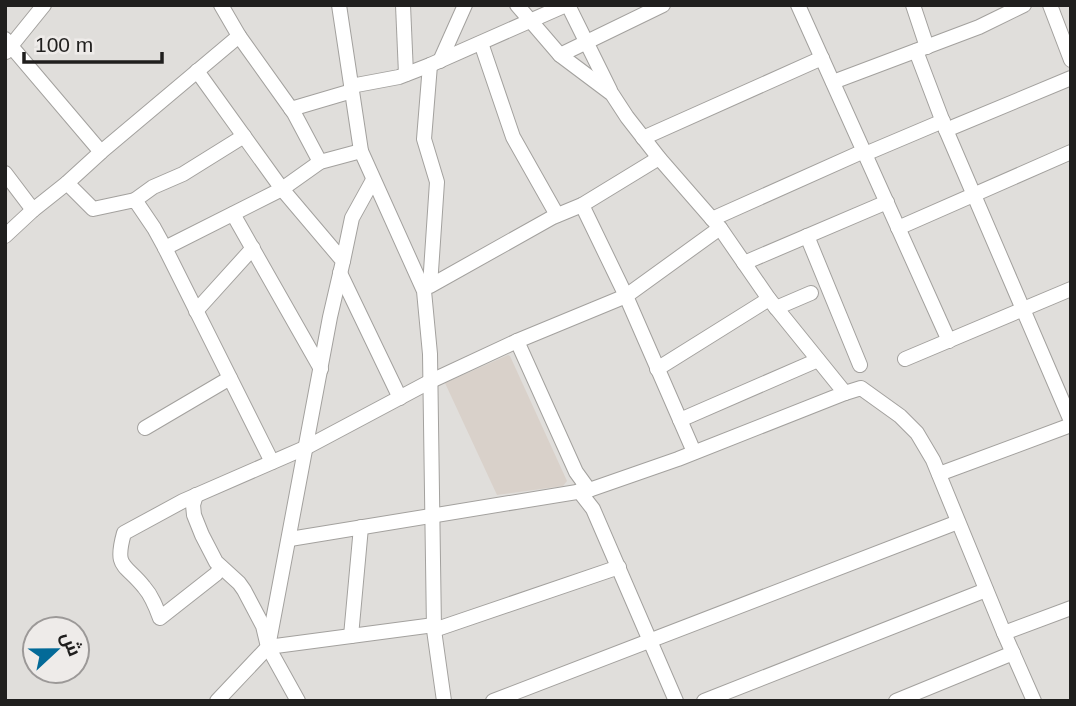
<svg xmlns="http://www.w3.org/2000/svg" width="1076" height="706" font-family="Arial,Cairo,sans-serif">
<rect width="100%" height="100%" fill="#e0dedb"/>
<path fill="#d9d1ca" d="M508,355L510,356L567,481L563,486L497,495L445,383Z"/>
<g fill="none" stroke-linecap="round" stroke-linejoin="round">
<defs>
<g id="minor">
<path d="M221,5L239,36L294,113L320,162"/>
<path d="M339,5L361,151L424,291L430,354L434,630L444,701"/>
<path d="M403,5L406,74"/>
<path d="M568,5L610,90"/>
<path d="M798,5L949,341"/>
<path d="M913,5L927,47"/>
<path d="M1050,5L1071,60"/>
<path d="M5,39L101,152L239,36"/>
<path d="M481,43L513,137L557,215"/>
<path d="M916,51L946,130L1071,421"/>
<path d="M6,52L44,5"/>
<path d="M560,55L663,5"/>
<path d="M440,61L465,5"/>
<path d="M430,65L424,139L437,182L430,286L553,217L582,205L659,158"/>
<path d="M197,71L282,189L343,261L330,317L268,647L217,701"/>
<path d="M833,82L979,27L1024,5"/>
<path d="M351,86L399,77L430,65L566,5"/>
<path d="M291,109L352,91"/>
<path d="M946,130L1071,78"/>
<path d="M643,138L822,58"/>
<path d="M865,154L943,121"/>
<path d="M5,173L33,210L67,183L93,209L135,200L154,228L165,248L282,189L320,162L361,151"/>
<path d="M67,183L101,152"/>
<path d="M135,200L153,187L183,174L244,136"/>
<path d="M582,205L626,296L694,452"/>
<path d="M233,214L321,369"/>
<path d="M712,219L864,151"/>
<path d="M898,228L1071,152"/>
<path d="M5,236L33,210"/>
<path d="M807,236L860,365"/>
<path d="M165,248L272,462"/>
<path d="M343,261L352,218L373,180"/>
<path d="M744,263L887,202"/>
<path d="M340,273L400,398"/>
<path d="M776,308L811,293"/>
<path d="M196,311L253,248"/>
<path d="M517,341L576,472L589,490"/>
<path d="M905,359L1071,289"/>
<path d="M657,369L769,299"/>
<path d="M845,393L861,388L900,416L917,433L933,460L1004,633L1034,701"/>
<path d="M680,420L818,360"/>
<path d="M145,428L230,378"/>
<path d="M939,474L1071,425"/>
<path d="M579,491L593,509L676,701"/>
<path d="M196,495L193,505L194,515L202,535L216,562L239,583L244,590L263,626L268,647L298,701"/>
<path d="M290,539L589,490L678,459L845,393L769,299L720,228L659,158L627,117L612,94L560,55L517,5"/>
<path d="M221,567L216,574L160,618C156,607 152,596 144,587C125,563 114,569 124,533L183,501L307,447L431,381L517,341L626,296L720,228"/>
<path d="M434,630L619,567"/>
<path d="M1004,633L1071,608"/>
<path d="M351,636L361,527"/>
<path d="M268,647L434,625"/>
<path d="M493,701L958,522"/>
<path d="M704,701L986,590"/>
<path d="M896,701L1013,653"/>
</g>
</defs>
<use href="#minor" stroke="#a3a19e" stroke-width="16"/>
<use href="#minor" stroke="#fff" stroke-width="14"/>
</g>
<rect width="1076" height="706" fill="none" stroke="#201f1e" stroke-width="14"/>
<g transform="translate(56 650) rotate(68)"><circle r="33" fill="#eeebe9" stroke="#9c9998" stroke-width="2"/>
<path d="M0-5L12 26L0 18L-12 26Z" fill="#036a98"/>
<text y="-10" font-size="19" font-weight="bold" text-anchor="middle" fill="#201f1e">ش</text>
</g>
<path d="M24 52v10h138v-10" fill="none" stroke="#201f1e" stroke-width="3.5"/>
<text x="35" y="52" font-size="21" fill="#201f1e" stroke="#eeebe9" stroke-width="5" paint-order="stroke">100 m</text>
</svg>
